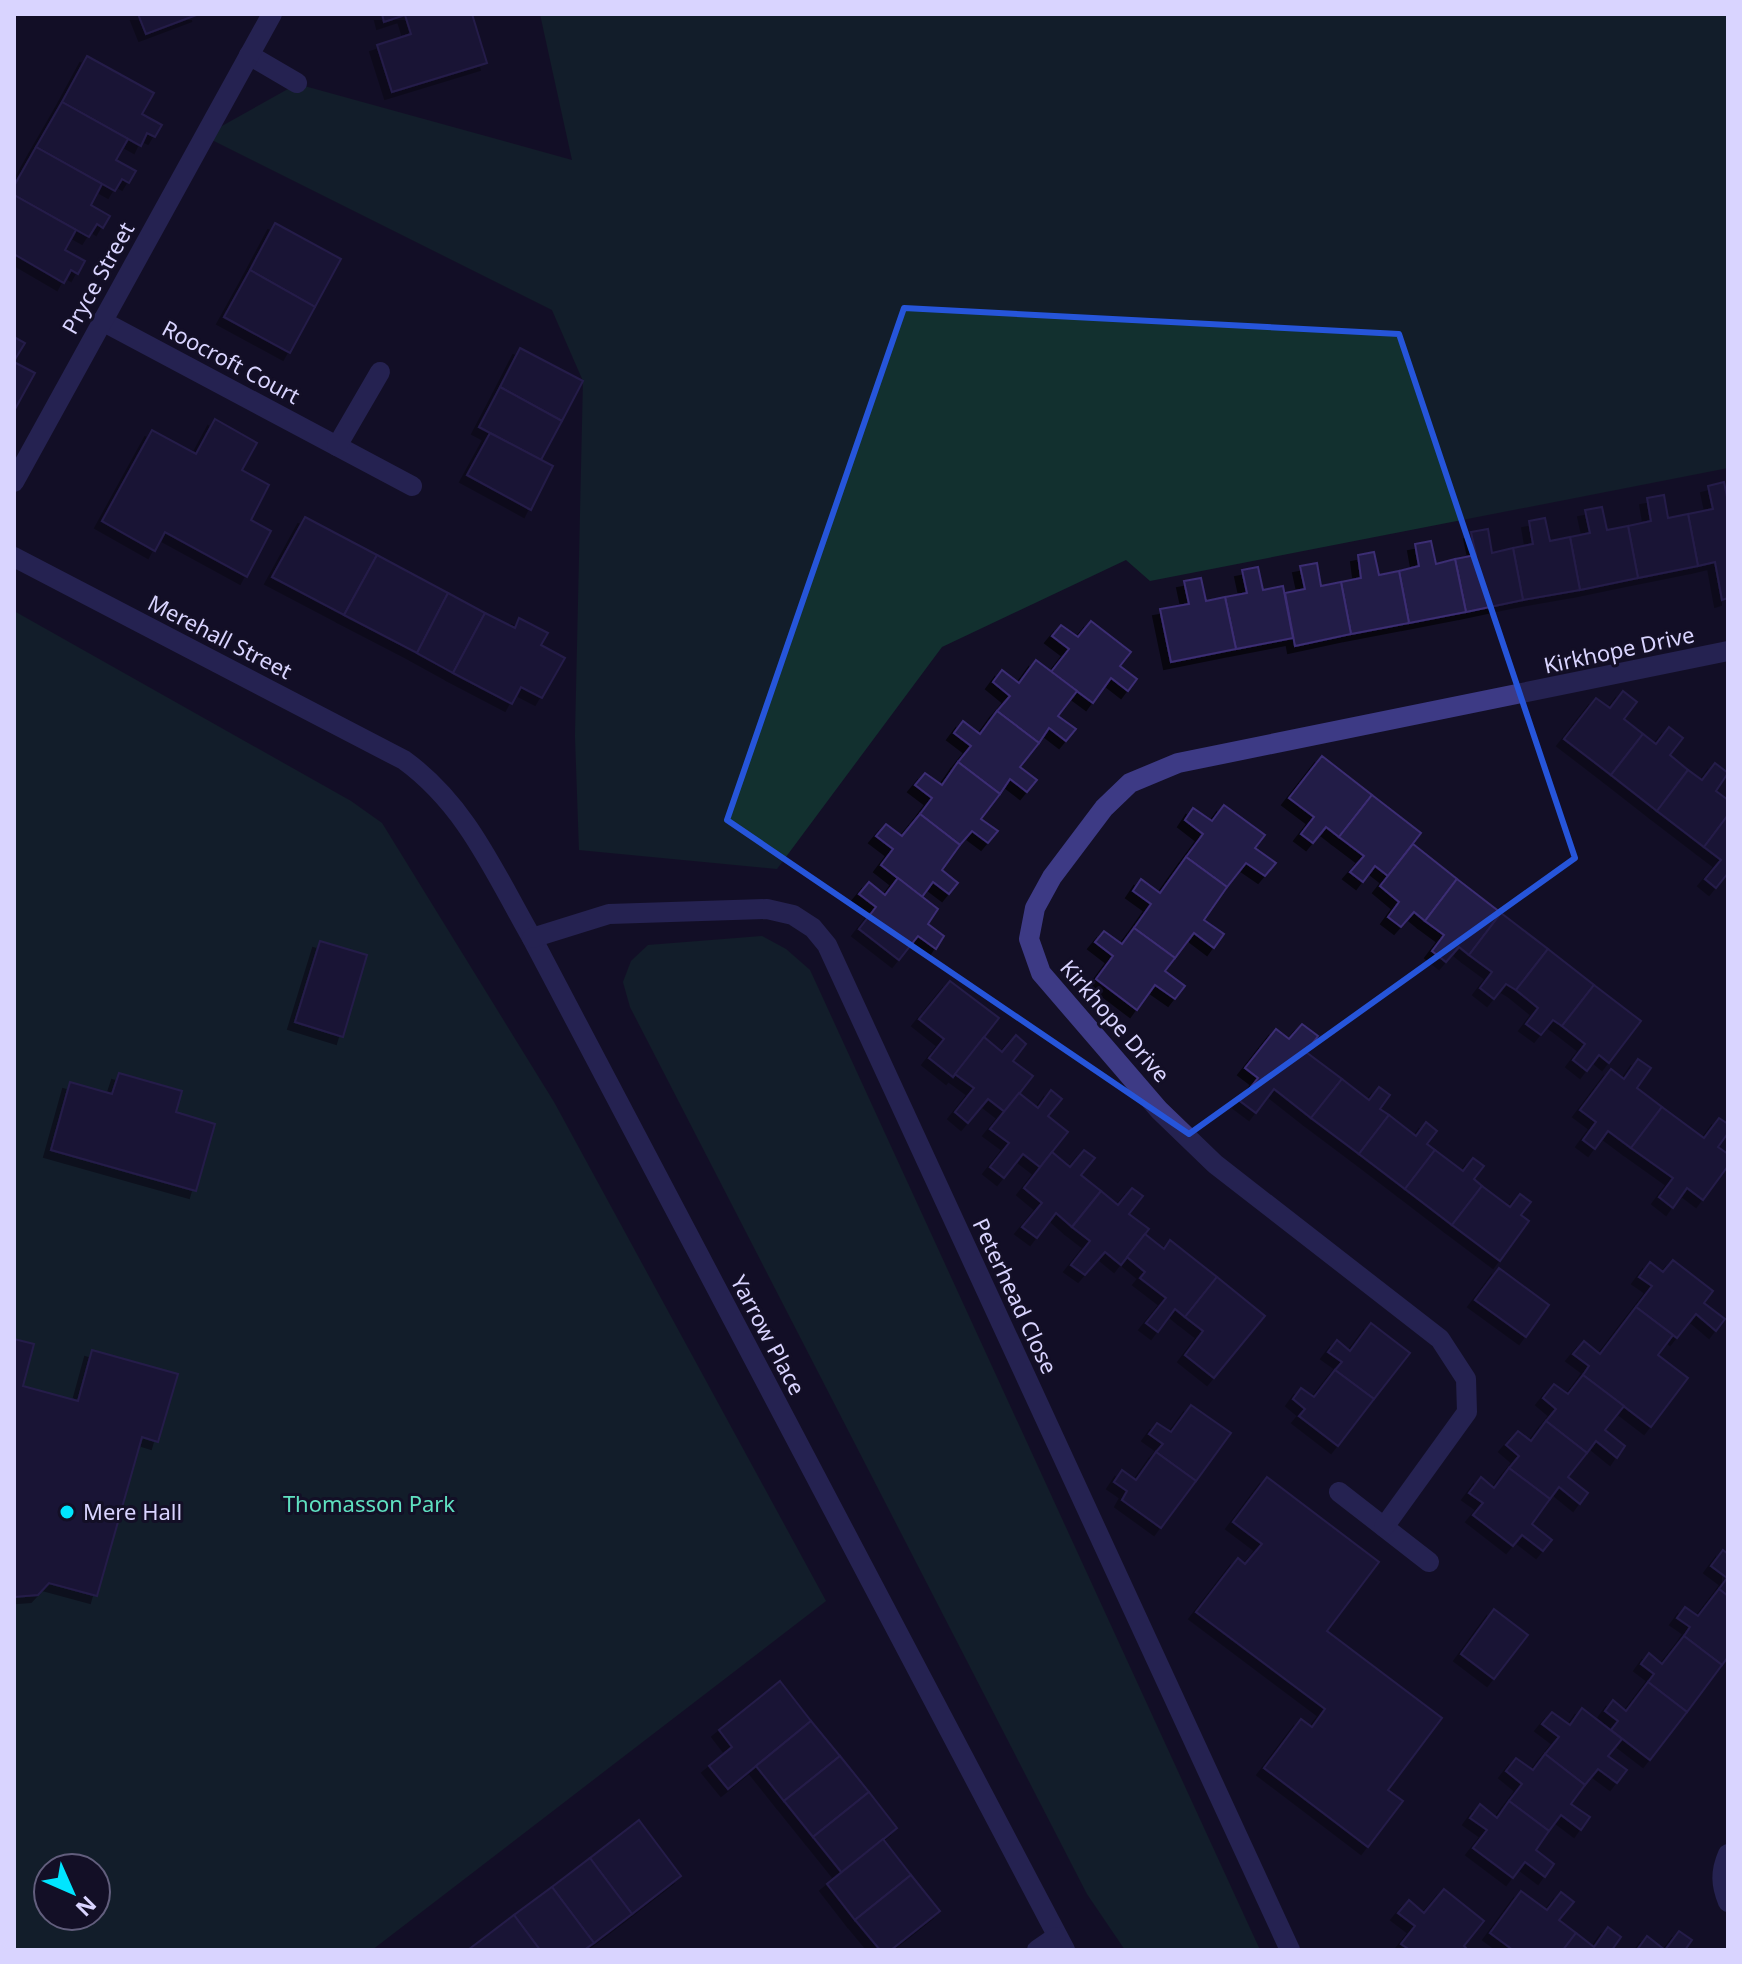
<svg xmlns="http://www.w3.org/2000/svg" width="1742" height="1964" font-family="'Noto Sans',sans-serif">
<defs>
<filter id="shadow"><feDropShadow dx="-7" dy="7" stdDeviation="0" flood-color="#0009"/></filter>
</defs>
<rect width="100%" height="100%" fill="#130f26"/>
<g fill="#12302f" fill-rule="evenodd">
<path d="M540,14H1728V468L1150,581L1126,560L942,647L777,869L579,850L575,736L583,381L552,310L204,136L297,84L572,160Z"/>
<path d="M14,611L351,801L382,823L554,1102L826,1601L372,1950H14ZM48,1868H96V1916H48Z"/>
<path d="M762,936L786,949L810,970L1260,1950H1125L1087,1894L630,1007L623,982L631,961L648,945Z"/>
</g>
<g fill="#241b47" stroke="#3b2d73" stroke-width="2" filter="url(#shadow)">
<path d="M138,14H199L146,34Z"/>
<path d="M382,14H472L487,63L392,92L377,45L411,34L405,15L384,22Z"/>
<path d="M87,56L154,93L142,114L162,125L155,137L147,133L141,146L62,102Z"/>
<path d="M62,102L128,139L116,160L136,171L129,183L122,179L115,191L36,147Z"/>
<path d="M36,147L102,184L91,205L110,216L103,228L97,224L89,237L14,195V186Z"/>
<path d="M14,195L76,230L65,250L85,261L78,274L71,270L64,283L14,254Z"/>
<path d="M275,223L341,259L315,307L250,270Z"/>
<path d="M250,270L315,307L290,353L224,317Z"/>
<path d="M14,337L25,343L14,361Z"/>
<path d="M520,348L583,381L562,421L500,387Z"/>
<path d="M14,362L35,373L14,411Z"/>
<path d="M500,387L562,421L541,460L479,427Z"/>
<path d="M215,419L257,443L242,470L269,485L251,520L271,531L247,577L165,532L155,551L102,521L152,430L196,454Z"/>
<path d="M490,433L553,466L531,510L467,475Z"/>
<path d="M1724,482L1728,502V598L1722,600L1715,562L1698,566L1688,514L1713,509L1708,486Z"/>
<path d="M1664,495L1668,518L1688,514L1698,566L1638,578L1628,526L1651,521L1647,498Z"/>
<path d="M1602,507L1607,530L1628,526L1638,578L1580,590L1570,537L1590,533L1585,510Z"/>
<path d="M305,517L377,555L344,615L272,577Z"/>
<path d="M1545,518L1550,541L1570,537L1580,590L1523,600L1513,548L1533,544L1529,521Z"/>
<path d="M1488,529L1492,553L1513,548L1523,600L1466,612L1455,559L1476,555L1471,532Z"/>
<path d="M1431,541L1436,564L1455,559L1466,612L1409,623L1399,571L1419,566L1415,544Z"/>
<path d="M1374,552L1379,575L1399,571L1409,623L1351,634L1341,582L1361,578L1358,555Z"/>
<path d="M377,555L448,593L417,653L344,615Z"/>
<path d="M1317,563L1321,586L1341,582L1351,634L1295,646L1285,593L1305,589L1300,566Z"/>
<path d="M1258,567L1263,590L1283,586L1293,638L1236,649L1225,597L1247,593L1242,570Z"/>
<path d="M1201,578L1206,601L1225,597L1236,649L1171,662L1160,609L1189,604L1184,581Z"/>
<path d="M448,593L485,613L453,673L417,653Z"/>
<path d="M485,613L515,628L519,618L548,633L541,645L565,658L542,698L521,687L512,704L453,673Z"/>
<path d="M1091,621L1131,652L1120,666L1137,679L1128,691L1111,678L1093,703L1051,672L1069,649L1052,636L1061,625L1078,637Z"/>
<path d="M1036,660L1077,691L1058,716L1076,729L1066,741L1049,728L1039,743L997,711L1010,696L993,682L1002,670L1019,683Z"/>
<path d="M1623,691L1637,702L1624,719L1643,734L1611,775L1564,739L1596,698L1610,708Z"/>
<path d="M997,711L1039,743L1020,767L1037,780L1027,792L1010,779L1000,794L958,762L971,746L954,733L963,721L980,734Z"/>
<path d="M1669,727L1683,738L1670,755L1688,770L1657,811L1611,775L1643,734L1656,744Z"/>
<path d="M1322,756L1372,795L1339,837L1326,827L1313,843L1301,834L1314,817L1289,798Z"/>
<path d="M958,762L1000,794L981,819L998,831L988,843L972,831L960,845L920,814L932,798L915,785L925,773L942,785Z"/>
<path d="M1715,763L1728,773L1716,791L1728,800V815L1704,847L1657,811L1688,770L1702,780Z"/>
<path d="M1372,795L1421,833L1388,876L1375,866L1363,882L1350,872L1364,856L1339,837Z"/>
<path d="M1224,805L1265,835L1255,848L1276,863L1265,876L1246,863L1227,887L1186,857L1203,834L1185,820L1193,808L1212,821Z"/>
<path d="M920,814L960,845L942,870L958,883L949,894L933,882L922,897L881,865L893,849L876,836L886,824L902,836Z"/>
<path d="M1728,815V873L1716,888L1705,879L1721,860L1704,847Z"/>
<path d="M1413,844L1457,879L1425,921L1414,912L1401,927L1388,917L1399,902L1380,886Z"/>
<path d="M1186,857L1227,887L1204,920L1224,934L1214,948L1194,933L1175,958L1134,928L1151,904L1133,891L1141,879L1160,893Z"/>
<path d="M898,878L938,909L928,924L944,936L936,949L918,936L899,960L859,929L876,907L859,894L869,882L885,895Z"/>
<path d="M1457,879L1501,913L1469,955L1459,947L1446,962L1432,951L1444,935L1425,921Z"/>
<path d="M1501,913L1548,949L1516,990L1506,984L1494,999L1480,988L1492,972L1469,955Z"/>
<path d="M1134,928L1175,958L1165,971L1185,986L1175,999L1155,985L1137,1010L1096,979L1113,956L1095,942L1104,931L1122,944Z"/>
<path d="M320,941L367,955L343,1037L295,1022Z"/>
<path d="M1548,949L1594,985L1562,1026L1553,1020L1541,1035L1526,1024L1538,1008L1516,990Z"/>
<path d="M950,981L999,1018L953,1077L929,1058L944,1039L919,1019Z"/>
<path d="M1594,985L1641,1021L1609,1063L1599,1055L1587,1071L1573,1060L1585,1044L1562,1026Z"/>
<path d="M1302,1024L1318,1036L1306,1052L1342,1079L1311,1118L1274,1089L1256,1113L1240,1101L1258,1078L1245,1068L1276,1029L1289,1039Z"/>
<path d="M1016,1035L1026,1044L1013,1061L1033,1076L1005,1112L988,1099L968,1123L955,1112L974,1088L955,1074L984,1037L1002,1052Z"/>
<path d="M1638,1059L1651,1068L1637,1088L1662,1107L1631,1148L1608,1131L1595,1149L1583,1140L1596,1122L1580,1110L1611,1069L1624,1079Z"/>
<path d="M119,1073L182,1091L176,1112L215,1124L196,1191L51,1150L70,1082L112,1094Z"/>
<path d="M1342,1079L1369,1100L1379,1087L1390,1095L1380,1109L1389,1115L1359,1154L1311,1118Z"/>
<path d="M1051,1090L1062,1099L1048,1116L1068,1132L1040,1167L1023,1154L1004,1178L990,1167L1009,1143L990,1129L1019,1093L1038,1108Z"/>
<path d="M1662,1107L1704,1138L1719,1118L1728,1124V1133L1718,1147L1728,1154V1166L1703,1200L1687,1188L1673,1208L1659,1197L1673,1178L1631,1148Z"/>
<path d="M1389,1115L1416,1136L1426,1122L1437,1131L1427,1144L1435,1150L1405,1189L1359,1154Z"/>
<path d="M1084,1150L1095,1158L1081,1175L1101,1191L1072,1227L1056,1213L1037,1238L1022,1227L1042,1203L1024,1188L1052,1152L1070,1167Z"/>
<path d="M1435,1150L1463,1171L1473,1158L1484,1166L1474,1179L1482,1186L1452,1225L1405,1189Z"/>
<path d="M1482,1186L1510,1207L1520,1194L1531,1202L1521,1215L1529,1221L1500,1261L1452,1225Z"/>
<path d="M1132,1188L1143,1196L1129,1214L1149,1229L1121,1265L1105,1252L1085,1275L1071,1265L1090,1241L1072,1227L1101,1191L1118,1205Z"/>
<path d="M1145,1234L1164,1249L1170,1240L1217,1277L1185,1317L1175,1309L1158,1332L1146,1323L1166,1298L1140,1278L1145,1272L1127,1257Z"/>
<path d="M1673,1260L1713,1291L1704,1303L1725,1319L1716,1331L1696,1314L1677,1338L1636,1307L1652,1286L1639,1277L1650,1262L1663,1272Z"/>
<path d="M1499,1268L1549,1305L1526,1337L1475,1300Z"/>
<path d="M1217,1277L1265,1316L1214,1378L1185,1355L1203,1331L1185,1317Z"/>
<path d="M1636,1307L1673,1335L1658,1355L1688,1378L1651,1427L1583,1375L1589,1366L1573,1354L1584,1341L1600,1354Z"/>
<path d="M1371,1323L1410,1353L1374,1399L1335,1370L1342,1362L1328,1352L1337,1340L1350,1351Z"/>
<path d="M14,1339L34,1344L23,1386L78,1401L92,1350L178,1374L158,1442L142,1437L97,1596L49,1583L38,1595L14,1597Z"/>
<path d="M1335,1370L1374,1399L1338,1446L1299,1416L1305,1409L1293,1399L1301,1388L1314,1397Z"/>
<path d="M1583,1375L1624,1406L1605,1430L1625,1446L1617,1458L1596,1441L1587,1453L1546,1421L1556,1409L1543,1398L1554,1384L1568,1394Z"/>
<path d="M1191,1405L1231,1433L1196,1481L1156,1452L1163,1444L1149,1434L1157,1423L1171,1432Z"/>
<path d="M1546,1421L1587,1453L1568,1477L1588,1493L1580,1504L1559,1487L1550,1499L1509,1468L1519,1456L1506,1445L1518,1431L1531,1441Z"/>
<path d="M1156,1452L1196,1481L1161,1528L1122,1500L1127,1491L1114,1482L1122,1470L1136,1480Z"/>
<path d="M1509,1468L1550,1499L1532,1524L1552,1540L1543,1551L1522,1535L1513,1546L1473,1515L1483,1503L1469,1493L1481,1477L1494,1488Z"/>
<path d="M1267,1477L1379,1562L1327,1631L1442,1718L1388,1790L1403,1801L1368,1847L1264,1768L1301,1719L1312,1727L1325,1709L1196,1612L1238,1558L1245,1564L1262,1544L1233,1522Z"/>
<path d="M1723,1550L1728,1554V1596L1719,1589L1727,1578L1711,1566Z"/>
<path d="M1719,1589L1728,1596V1657L1722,1665L1684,1636L1690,1627L1677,1618L1685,1607L1698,1616Z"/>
<path d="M1494,1609L1528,1635L1494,1679L1461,1654Z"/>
<path d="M1684,1636L1722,1665L1687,1712L1648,1682L1654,1674L1641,1664L1649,1653L1662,1664Z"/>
<path d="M780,1681L811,1721L728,1789L709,1766L732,1747L719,1730Z"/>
<path d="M1648,1682L1687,1712L1650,1760L1611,1730L1618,1721L1605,1711L1613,1700L1626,1711Z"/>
<path d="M1582,1708L1622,1739L1608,1756L1627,1770L1617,1783L1598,1769L1585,1785L1545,1754L1559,1737L1542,1724L1552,1712L1570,1725Z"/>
<path d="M811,1721L840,1756L784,1801L756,1766Z"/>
<path d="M1545,1754L1585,1785L1571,1804L1590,1817L1581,1830L1561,1815L1549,1831L1509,1801L1522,1784L1506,1771L1516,1758L1533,1770Z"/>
<path d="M840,1756L869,1792L813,1837L784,1801Z"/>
<path d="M869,1792L897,1828L842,1873L813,1837Z"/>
<path d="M1509,1801L1549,1831L1536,1850L1554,1864L1545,1877L1525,1862L1513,1878L1473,1848L1487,1830L1470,1818L1480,1804L1497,1818Z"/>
<path d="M639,1820L681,1876L632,1914L590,1858Z"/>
<path d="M883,1839L911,1875L855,1920L827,1884Z"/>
<path d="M590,1858L632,1914L594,1943L552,1887Z"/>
<path d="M911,1875L940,1911L891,1950H880L855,1920Z"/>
<path d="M552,1887L594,1943L584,1950H540L514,1915Z"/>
<path d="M1444,1889L1484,1921L1464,1946L1468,1950H1410L1401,1944L1415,1926L1398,1913L1409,1900L1424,1913Z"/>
<path d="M1521,1891L1547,1910L1561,1892L1574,1902L1559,1920L1576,1933L1563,1950H1513L1490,1933Z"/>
<path d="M514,1915L540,1950H468Z"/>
<path d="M1608,1927L1621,1937L1612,1950H1563L1576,1933L1594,1947Z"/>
<path d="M1679,1931L1692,1940L1685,1950H1637L1647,1936L1665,1950Z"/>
</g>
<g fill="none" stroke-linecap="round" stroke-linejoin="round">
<g stroke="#3d3a85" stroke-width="20">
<path d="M249,55L297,83"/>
<path d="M102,321L412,486"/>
<path d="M337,446L380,372"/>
<path d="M14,482L272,14"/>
<path d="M14,557L404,760C467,806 494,872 532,938L1065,1950"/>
<path d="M532,938L609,914L767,909L793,915L813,928L827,945L1290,1950"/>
<path d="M1339,1492L1429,1562"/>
<path d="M1384,1527L1467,1412L1466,1379L1440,1339L1215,1164L1159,1110L1041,973L1029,939L1035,908L1052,877L1104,808L1130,783L1178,763L1728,651"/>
<path d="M1728,1854C1720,1872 1721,1885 1728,1902"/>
<path d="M1037,1950L1056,1937"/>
</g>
</g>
<path d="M0 0H1742V1964H0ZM904,308L1399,334L1575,858L1189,1134L727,820Z" fill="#130f26" fill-opacity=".55" fill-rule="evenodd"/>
<path fill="none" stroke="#2655da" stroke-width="6" stroke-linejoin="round" d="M904,308L1399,334L1575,858L1189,1134L727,820Z"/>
<circle fill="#00e5ff" stroke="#130f26" stroke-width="3" cx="67" cy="1512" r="8"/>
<g text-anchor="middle" stroke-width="6" stroke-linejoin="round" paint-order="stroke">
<g font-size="22" fill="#d9d4ff" stroke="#130f26">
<text transform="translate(98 278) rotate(-61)" y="8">Pryce Street</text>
<text transform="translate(231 362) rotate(28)" y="8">Roocroft Court</text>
<text transform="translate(220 637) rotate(27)" y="8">Merehall Street</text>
<text transform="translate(1619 650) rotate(-12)" y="8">Kirkhope Drive</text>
<text transform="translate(1115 1021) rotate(49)" y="8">Kirkhope Drive</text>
<text transform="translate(1015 1296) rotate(65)" y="8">Peterhead Close</text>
<text transform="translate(768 1335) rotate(62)" y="8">Yarrow Place</text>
</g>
<g font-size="22" fill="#5fe0c0" stroke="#130f26">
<text x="369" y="1512">Thomasson Park</text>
</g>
<g font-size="22" fill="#d9d4ff" stroke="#130f26" text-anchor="start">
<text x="83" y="1520">Mere Hall</text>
</g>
</g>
<rect width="1742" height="1964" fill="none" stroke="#d9d4ff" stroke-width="32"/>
<g transform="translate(72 1892) rotate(135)"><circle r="38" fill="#130f26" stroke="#625e7d" stroke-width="2"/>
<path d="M0-6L14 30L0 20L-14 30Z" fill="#00e5ff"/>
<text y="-12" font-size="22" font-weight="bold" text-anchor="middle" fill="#d9d4ff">N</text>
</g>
</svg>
